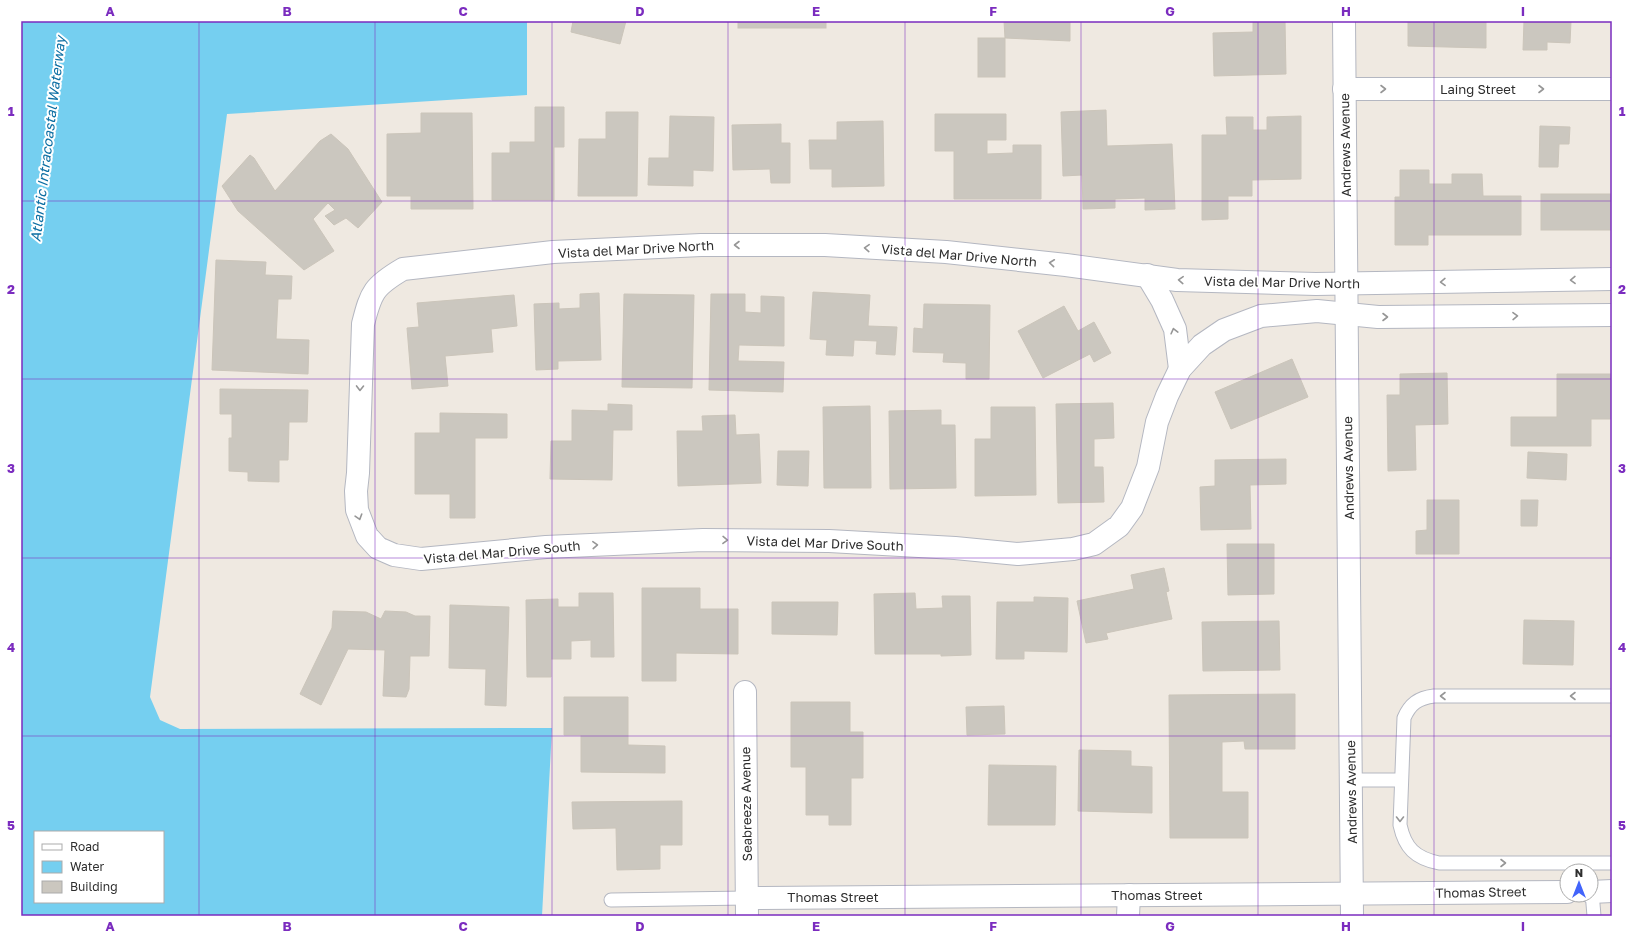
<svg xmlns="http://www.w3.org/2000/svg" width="1633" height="937" font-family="'Golos Text',sans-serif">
<rect width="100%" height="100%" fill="#efe9e1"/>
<path fill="#75cff0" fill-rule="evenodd" d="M21,21H527V95L227,114L150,697L160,720L180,729L552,728L542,916H21ZM35,832H163V902H35Z"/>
<g fill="#cbc7bf" stroke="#cbc5ba">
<path d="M573,21H626L620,44L571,32Z"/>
<rect x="738" y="21" width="88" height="7"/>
<path d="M1004,21H1070V41L1005,38Z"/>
<path d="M1285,21L1286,74L1214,76L1213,33L1253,32V22Z"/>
<path d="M1408,21H1486V48L1408,46Z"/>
<path d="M1524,21H1571L1570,43L1547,42V50H1523Z"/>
<rect x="978" y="38" width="27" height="39"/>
<path d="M535,107H564V147H554V200H492V153H510V142H535Z"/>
<path d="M1106,110L1107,146L1172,144L1175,209L1145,210V198L1115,199V208L1083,209L1082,175L1063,176L1061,112Z"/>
<path d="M606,112H638L637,196H578L579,139H606Z"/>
<path d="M421,113H472L473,209H411V196H387V134L421,133Z"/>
<path d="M935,114H1006V140H987V154L1013,153V145H1041V199H954V151H935Z"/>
<path d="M670,116L714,117L713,171L693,170V186L648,185L649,158H669Z"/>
<path d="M1301,116V179L1252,180V196H1228V219L1202,220V135H1227L1226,117H1253V130H1267V117Z"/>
<path d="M883,121L884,186L832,187V169H810L809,140H837V122Z"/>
<path d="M781,124V143H790V183H771L770,169L733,170L732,125Z"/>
<path d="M1540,126L1570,127L1569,144H1559L1558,167H1539Z"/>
<path d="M331,134L348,149L382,202L358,228L346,218L334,225L325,216L335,210L328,203L313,219L334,251L304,270L238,211L222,186L250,155L254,158L275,191L320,141Z"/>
<path d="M1400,170H1429V184H1452V174H1482L1483,196H1521V235H1428V245H1395V197H1400Z"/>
<rect x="1541" y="194" width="71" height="36"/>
<path d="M216,260L266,262L265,275L292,276L291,299H278L276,339L309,340L308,374L212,370Z"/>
<path d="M813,292L870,295L868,326L897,327L895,355L876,354L877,341L854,340L853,356L826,355L827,340L810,339Z"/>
<path d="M599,293L601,360L558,361V369L536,370L534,304L559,303V309L580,308V294Z"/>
<path d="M624,294L694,295L692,388L622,387Z"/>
<path d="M711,294H745V312L761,313V296L784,297V346L739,345L738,361L784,362L783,392L709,390Z"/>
<path d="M514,295L517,326L491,329L493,352L445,356L448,386L412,389L407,328L419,327L417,303Z"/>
<path d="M924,304L990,305L989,379H966V363L943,362L944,353L913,352L914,328L923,329Z"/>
<path d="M1064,306L1078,331L1094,322L1111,353L1094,362L1090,354L1043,378L1018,331Z"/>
<path d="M1292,359L1308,397L1231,429L1215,392Z"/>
<path d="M1447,373L1448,424L1415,425L1416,470L1388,471L1387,395H1400V374Z"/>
<path d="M1557,374H1612V419H1591V446H1511V417H1557Z"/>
<path d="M220,389L308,390L307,422H289L288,460H279V482L248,481V472L229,471V438H232V414H220Z"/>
<path d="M1113,403L1114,438L1094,439V467H1103L1104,502L1058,503L1056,404Z"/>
<path d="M608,404L632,405V430H613L612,480L550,479L551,441H572V410L608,411Z"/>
<path d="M870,406L871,488H824L823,407Z"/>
<path d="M991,407H1035L1036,495L975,496V439H991Z"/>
<path d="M941,410V425H955L956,488L890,489L889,411Z"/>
<path d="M440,413L507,414V438H475V518H450V494H415V433H440Z"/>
<path d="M735,415L736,435L759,434L761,483L678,486L677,431H703L702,416Z"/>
<path d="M778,451H809L808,486L777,485Z"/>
<path d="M1528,452L1567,454L1566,480L1527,478Z"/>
<path d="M1286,459V484L1250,485L1251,529L1201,530L1200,487L1215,486V460Z"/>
<path d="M1427,500H1459V554H1416V531L1427,530Z"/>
<path d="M1521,500H1538L1537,526H1521Z"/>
<path d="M1227,544H1274V594L1228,595Z"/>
<path d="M1164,568L1169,591L1166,592L1172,619L1106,633L1108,639L1086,643L1077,601L1134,589L1131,575Z"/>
<path d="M642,588H700V609H738V654L676,653V681H642Z"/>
<path d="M579,593H613L614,657H591V640L571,641V659H551V677H527L526,600L558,599V607H579Z"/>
<path d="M915,593L916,609L943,608L942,596H970L971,655L941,656V654H875L874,594Z"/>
<path d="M1034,597L1068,598L1067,652L1024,651V659H996L997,602H1034Z"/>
<path d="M772,602H838L837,635L772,634Z"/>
<path d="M450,605L509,607L506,706L485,705L486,669L449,668Z"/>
<path d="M333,611L366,612L381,619L385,611L406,612L415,616H430L429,656H410L409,689L406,697L383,696L385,650L348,649L321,705L300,694L332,628Z"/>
<path d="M1524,620L1574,621L1573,665L1523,664Z"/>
<path d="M1279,621L1280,670L1203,671L1202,622Z"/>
<path d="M1295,694V749H1245L1244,741L1222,742V792H1248V838H1170L1169,695Z"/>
<path d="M564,697H628V745L665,746V773L581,772V735H564Z"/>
<path d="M791,702H850V732H863V778H851V825H829V815H806V767H791Z"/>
<path d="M1004,706L1005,734L967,735L966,707Z"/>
<path d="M1079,750L1131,751V766L1152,767V813L1078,811Z"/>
<path d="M989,765L1056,766L1055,825H988Z"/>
<path d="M682,801V845H660V869L617,870L616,828L573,829L572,802Z"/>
</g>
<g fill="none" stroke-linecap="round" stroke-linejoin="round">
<defs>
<g id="service">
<path d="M1612,696H1434C1418,698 1410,704 1404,718L1400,825C1405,848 1415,858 1439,863H1612"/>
<path d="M1350,780H1400"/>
<path d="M1592,892L1594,916"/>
<path d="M611,900L747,898"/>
</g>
<g id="minor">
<path d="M1344,21L1352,916"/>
<path d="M1344,89H1612"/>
<path d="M1147,275L1162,300L1175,329L1180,369"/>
<path d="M1612,279L1316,284L1177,280L1066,265L946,252L825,245H701L553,252L403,269C374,286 371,292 363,324L358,473L356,491L357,510L367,536L378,548L394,555L421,559L546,547L703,540L829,541L955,548L1018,554L1073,549L1094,544L1119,526L1132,508L1148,467L1157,422L1167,396L1180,369L1202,345L1224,330L1261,316L1317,311L1378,317L1612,315"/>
<path d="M745,692L747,916"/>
<path d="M1591,892L1612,891"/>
<path d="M747,898L1567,892"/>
<path d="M1128,916L1129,895"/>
</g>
</defs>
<use href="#service" stroke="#b4b7c1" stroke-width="15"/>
<use href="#minor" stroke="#b4b7c1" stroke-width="24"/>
<use href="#service" stroke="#fff" stroke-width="13"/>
<use href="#minor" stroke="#fff" stroke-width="22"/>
</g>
<defs><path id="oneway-chevron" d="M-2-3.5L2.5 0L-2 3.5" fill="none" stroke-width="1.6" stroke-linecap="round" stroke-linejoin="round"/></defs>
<g stroke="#969696">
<use href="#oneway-chevron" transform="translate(1383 89)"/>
<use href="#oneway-chevron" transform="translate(1541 89)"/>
<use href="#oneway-chevron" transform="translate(737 245) rotate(-180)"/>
<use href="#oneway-chevron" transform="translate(867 248) rotate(-177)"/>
<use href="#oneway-chevron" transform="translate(1052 263) rotate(-174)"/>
<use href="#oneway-chevron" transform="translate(1181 280) rotate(-177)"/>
<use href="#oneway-chevron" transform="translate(1573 280) rotate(179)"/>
<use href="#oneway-chevron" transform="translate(1443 282) rotate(179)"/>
<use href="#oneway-chevron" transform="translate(1515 316) rotate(-1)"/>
<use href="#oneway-chevron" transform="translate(1385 317)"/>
<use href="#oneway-chevron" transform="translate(1174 331) rotate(-104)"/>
<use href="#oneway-chevron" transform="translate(360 388) rotate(91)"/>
<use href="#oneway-chevron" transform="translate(359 517) rotate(73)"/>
<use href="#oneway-chevron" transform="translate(725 540) rotate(1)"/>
<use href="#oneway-chevron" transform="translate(595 545) rotate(-3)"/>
<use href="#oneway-chevron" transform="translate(1443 696) rotate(180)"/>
<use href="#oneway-chevron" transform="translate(1573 696) rotate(180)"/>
<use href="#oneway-chevron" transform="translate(1400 819) rotate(90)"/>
<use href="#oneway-chevron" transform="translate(1503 863)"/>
</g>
<path fill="none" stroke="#7b2cbf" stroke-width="1" stroke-opacity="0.55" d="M199,21V916M375,21V916M552,21V916M728,21V916M905,21V916M1081,21V916M1258,21V916M1434,21V916M21,201H1612M21,379H1612M21,558H1612M21,736H1612"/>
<g text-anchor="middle" stroke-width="4" stroke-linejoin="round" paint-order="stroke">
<g font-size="13" fill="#2e2e2e" stroke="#fff">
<text x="1478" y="94">Laing Street</text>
<text transform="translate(1345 145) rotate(-91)" y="5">Andrews Avenue</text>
<text transform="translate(636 249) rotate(-3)" y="5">Vista del Mar Drive North</text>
<text transform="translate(959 255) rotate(5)" y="5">Vista del Mar Drive North</text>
<text transform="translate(1282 282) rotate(1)" y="5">Vista del Mar Drive North</text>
<text transform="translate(1348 468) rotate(-91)" y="5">Andrews Avenue</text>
<text transform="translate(825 543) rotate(2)" y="5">Vista del Mar Drive South</text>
<text transform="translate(502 552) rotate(-5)" y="5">Vista del Mar Drive South</text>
<text transform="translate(1351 792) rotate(-91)" y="5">Andrews Avenue</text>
<text transform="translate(746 804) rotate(-91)" y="5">Seabreeze Avenue</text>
<text transform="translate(1481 892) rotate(-1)" y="5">Thomas Street</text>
<text x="1157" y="900">Thomas Street</text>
<text x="833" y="902">Thomas Street</text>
</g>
<g font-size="14" font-style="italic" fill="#0d6fa3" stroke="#fff">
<text transform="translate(48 139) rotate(-83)" y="5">Atlantic Intracoastal Waterway</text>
</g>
</g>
<rect width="1633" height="937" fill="none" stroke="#ffffff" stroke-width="44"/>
<rect x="34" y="831" width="130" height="72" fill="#ffffff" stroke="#ababab"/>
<rect x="42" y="844" width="20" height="6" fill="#ffffff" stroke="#ababab"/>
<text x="70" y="851" font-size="12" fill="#2e2e2e">Road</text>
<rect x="42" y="861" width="20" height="12" fill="#75cff0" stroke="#ababab"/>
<text x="70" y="871" font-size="12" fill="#2e2e2e">Water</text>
<rect x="42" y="881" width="20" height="12" fill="#cbc7bf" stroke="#ababab"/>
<text x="70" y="891" font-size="12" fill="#2e2e2e">Building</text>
<g transform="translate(1579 883)"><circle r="19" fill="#ffffff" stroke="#ababab"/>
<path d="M0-3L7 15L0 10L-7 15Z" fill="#4264fb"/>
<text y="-6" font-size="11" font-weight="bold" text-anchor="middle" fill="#2e2e2e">N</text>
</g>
<rect x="22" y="22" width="1589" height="893" fill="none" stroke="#7b2cbf" stroke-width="1.5"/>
<g font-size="13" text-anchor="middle" font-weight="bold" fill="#7b2cbf">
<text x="110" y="16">A</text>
<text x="287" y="16">B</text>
<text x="463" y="16">C</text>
<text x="640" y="16">D</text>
<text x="816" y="16">E</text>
<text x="993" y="16">F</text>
<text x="1170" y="16">G</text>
<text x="1346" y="16">H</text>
<text x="1523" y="16">I</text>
<text x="11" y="116">1</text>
<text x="1622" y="116">1</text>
<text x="11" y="294">2</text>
<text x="1622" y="294">2</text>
<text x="11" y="473">3</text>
<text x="1622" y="473">3</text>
<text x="11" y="652">4</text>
<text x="1622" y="652">4</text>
<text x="11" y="830">5</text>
<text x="1622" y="830">5</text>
<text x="110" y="931">A</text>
<text x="287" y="931">B</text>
<text x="463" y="931">C</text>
<text x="640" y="931">D</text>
<text x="816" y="931">E</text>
<text x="993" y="931">F</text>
<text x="1170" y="931">G</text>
<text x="1346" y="931">H</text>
<text x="1523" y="931">I</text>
</g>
</svg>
